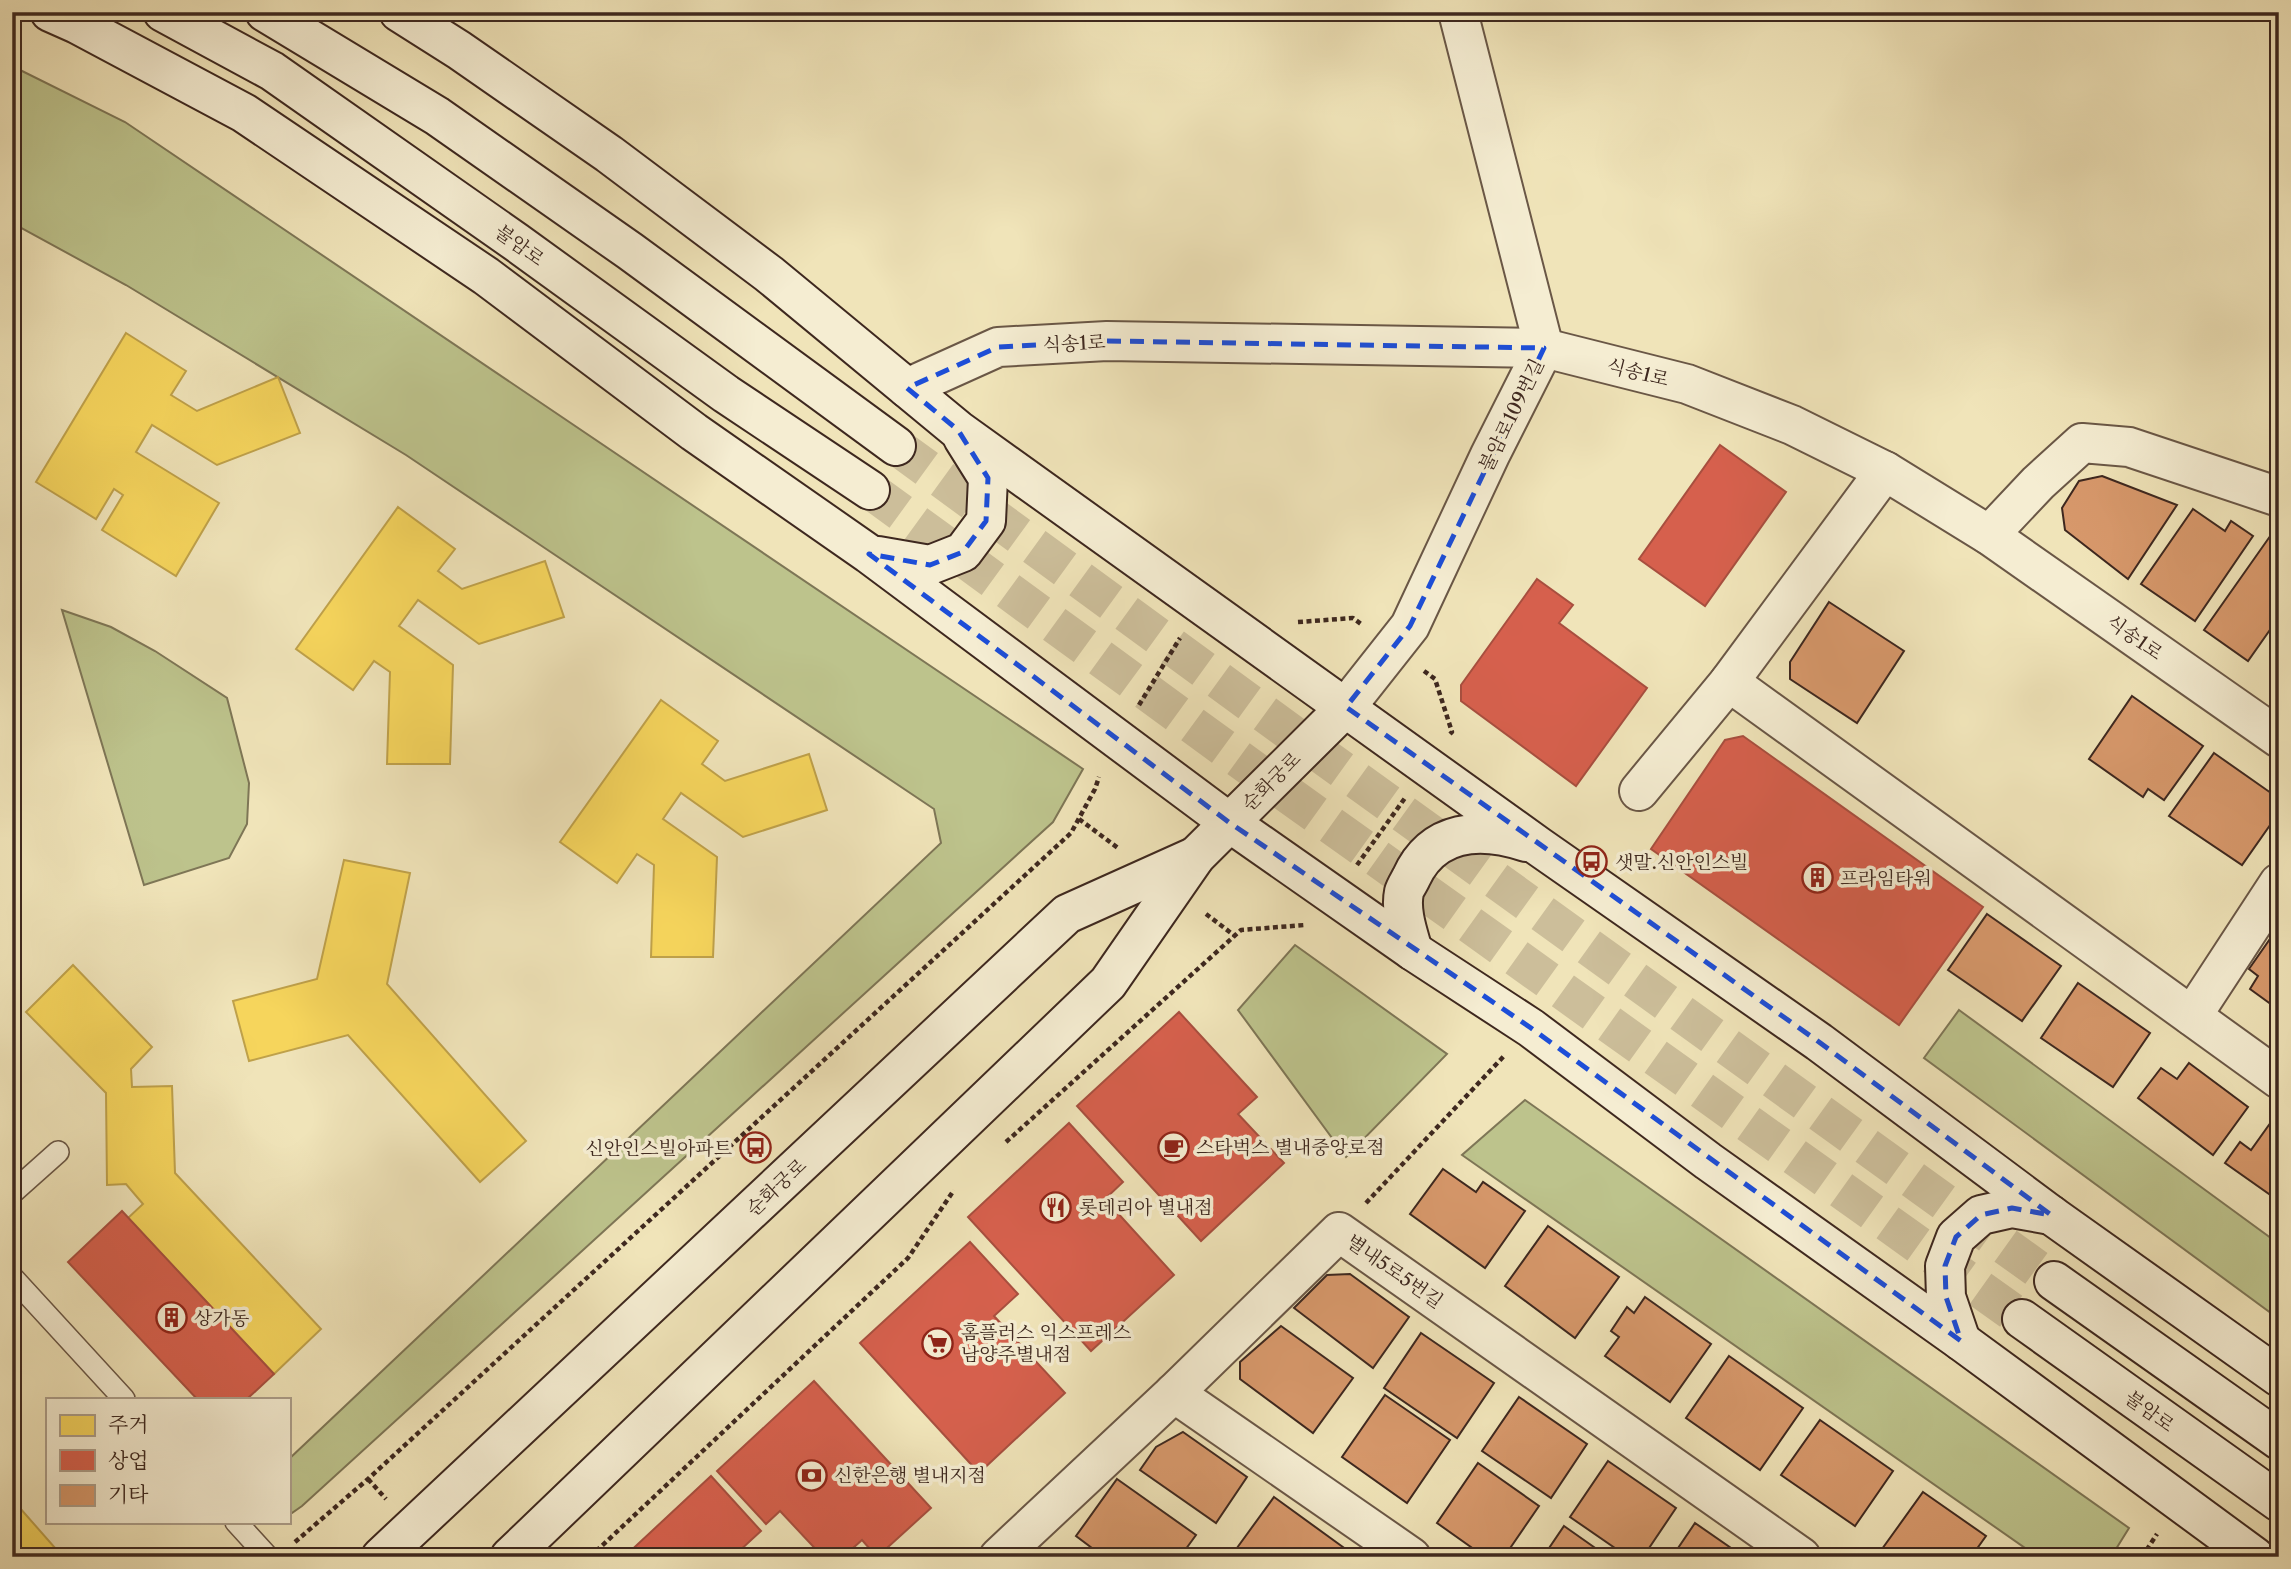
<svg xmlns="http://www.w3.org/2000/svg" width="2291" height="1569" font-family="'Libre Caslon Text','Noto Serif KR',serif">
<rect width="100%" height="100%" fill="#f0e4b9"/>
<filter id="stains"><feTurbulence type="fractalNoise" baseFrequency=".00286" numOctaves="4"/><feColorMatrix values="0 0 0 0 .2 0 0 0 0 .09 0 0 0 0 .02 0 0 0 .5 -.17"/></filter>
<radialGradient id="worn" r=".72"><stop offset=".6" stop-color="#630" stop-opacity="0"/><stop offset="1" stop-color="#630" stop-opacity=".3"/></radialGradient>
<g fill="#bdc38c" stroke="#7e7656" stroke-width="2">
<path d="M12,66L125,122L1083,769L1053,822L302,1506L289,1515V1459L941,843L934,809L406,455L126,285L12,223Z"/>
<path d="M62,610L111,627L155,651L227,698L249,783L247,824L229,858L144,885Z"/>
<path d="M1295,945L1447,1054L1346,1157L1238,1010Z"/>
<path d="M1959,1010L2279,1244V1319L1924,1058Z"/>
<path d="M1525,1100L2129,1528L2111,1557H2038L1462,1155Z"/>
</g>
<g fill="#f6d55c" stroke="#bfa14a" stroke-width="2">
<path d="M126,333L186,371L171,395L197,411L278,377L300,433L217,465L152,425L136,452L219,503L176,576L102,530L123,495L114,489L96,519L36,482Z"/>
<path d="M398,507L455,549L438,571L462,589L545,561L564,617L479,644L418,600L399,626L453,665L450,764H387L390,672L374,661L353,690L296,649Z"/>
<path d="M661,700L718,741L702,764L725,781L809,754L827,810L743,837L681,793L663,819L717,857L713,957H651L654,865L637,854L617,883L560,842Z"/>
<path d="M344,860L410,873L387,984L526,1141L480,1182L348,1035L249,1061L233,1001L317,979Z"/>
<path d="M73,965L152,1047L131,1069L132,1087L172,1086L175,1173L321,1329L274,1374L128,1218L143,1204L126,1184L107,1185L106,1093L26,1012Z"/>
<path d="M12,1499L63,1557H12Z"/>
</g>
<g fill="#d6604d" stroke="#a84f3f" stroke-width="2">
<path d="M1720,445L1786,492L1705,606L1639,559Z"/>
<path d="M1537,579L1573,605L1559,623L1647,688L1576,786L1461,701V685Z"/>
<path d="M1743,736L1983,907L1899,1025L1651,849L1725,740Z"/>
<path d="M1179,1012L1257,1097L1238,1114L1284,1163L1201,1241L1077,1106Z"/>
<path d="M1069,1123L1123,1182L1105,1199L1174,1275L1091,1351L968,1217Z"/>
<path d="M122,1211L274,1374L247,1399H197L68,1262Z"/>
<path d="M970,1242L1018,1294L994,1316L1065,1393L979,1473L860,1343Z"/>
<path d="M814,1381L931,1508L877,1557L862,1540L843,1557H823L780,1511L766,1524L717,1471Z"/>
<path d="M711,1476L761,1531L737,1553L741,1557H624Z"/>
</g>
<g fill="#d7986b" stroke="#3e281f" stroke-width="2">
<path d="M2102,476L2177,505L2128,579L2065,530L2062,508L2079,481Z"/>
<path d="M2193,509L2225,531L2231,521L2253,536L2195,621L2141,584Z"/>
<path d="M2273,532L2279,536V617L2248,661L2204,630Z"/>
<path d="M1829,602L1904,651L1857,723L1790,679V662Z"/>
<path d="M2132,696L2203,746L2164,800L2148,789L2143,797L2089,759Z"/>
<path d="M2214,753L2271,793L2275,818L2242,865L2169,816Z"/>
<path d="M1987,914L2061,966L2022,1021L1948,970Z"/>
<path d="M2279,926V1010L2250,989L2258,976L2249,969Z"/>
<path d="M2078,983L2150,1033L2113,1087L2041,1038Z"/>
<path d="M2189,1063L2248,1107L2213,1155L2138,1098L2161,1068L2177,1079Z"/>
<path d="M2276,1115L2279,1117V1201L2225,1163L2240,1142L2251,1150Z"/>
<path d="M1443,1169L1476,1192L1483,1182L1525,1211L1485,1268L1410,1214Z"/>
<path d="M1548,1226L1619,1277L1575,1338L1505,1286Z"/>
<path d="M1350,1274L1409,1317L1373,1368L1294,1308L1327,1275Z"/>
<path d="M1645,1297L1711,1344L1670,1402L1605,1356L1619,1337L1611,1331L1627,1307L1634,1313Z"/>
<path d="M1281,1326L1353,1378L1313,1433L1240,1379V1362Z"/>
<path d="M1421,1333L1494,1383L1457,1438L1384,1388Z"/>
<path d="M1729,1356L1803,1408L1760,1470L1686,1418Z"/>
<path d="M1385,1395L1450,1440L1407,1503L1342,1457Z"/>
<path d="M1519,1397L1587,1444L1551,1498L1482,1451Z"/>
<path d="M1820,1420L1893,1471L1855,1526L1781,1475Z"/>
<path d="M1183,1432L1247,1477L1216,1523L1140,1470L1156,1447Z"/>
<path d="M1608,1461L1676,1508L1643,1557H1628L1570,1517Z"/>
<path d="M1478,1463L1539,1506L1504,1557H1485L1437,1523Z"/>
<path d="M1117,1479L1196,1535L1180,1557H1104L1076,1536Z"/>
<path d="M1923,1492L1986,1536L1971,1557H1892L1882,1549Z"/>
<path d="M1274,1497L1347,1550L1343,1557H1240L1234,1552Z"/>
<path d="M1695,1523L1744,1557H1672Z"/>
<path d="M1564,1526L1608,1557H1543Z"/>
</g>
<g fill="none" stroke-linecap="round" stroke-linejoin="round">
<g stroke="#ccbe9a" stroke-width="38" stroke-dasharray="38 19" stroke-linecap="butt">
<path d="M896,446L1305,743L2054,1281"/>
<path d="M870,490L1272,783L2022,1319"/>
</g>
<defs>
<g id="lane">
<path d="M12,1193L58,1152"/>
<path d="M12,1277L124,1399"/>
<path d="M236,1522L268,1557"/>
</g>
<g id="street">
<path d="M907,388L998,347L1107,341L1544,348L1687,384L1792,425L1885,471L1989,535L2279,738"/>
<path d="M1989,535L2038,483L2082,443L2129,447L2279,497"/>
<path d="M1729,682L2279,1079"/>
<path d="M1346,707L1410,626L1490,455L1544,348L1458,12"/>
<path d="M1639,791L1729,682L1885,471"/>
<path d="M2192,1016L2279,883"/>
<path d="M1174,1393L1411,1557"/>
<path d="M999,1557L1174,1393L1339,1232L1801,1557"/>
</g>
<g id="secondary">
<path d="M50,12L77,24L244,113L486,276L694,432L869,554L1230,823L1413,951L1531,1028L1708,1161L1961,1341L2255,1557"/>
<path d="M163,12L272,71L516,242L726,394L870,490"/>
<path d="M265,12L437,116L630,251L896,446"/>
<path d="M399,12L459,50L609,154L769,274L958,430L1538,846L1819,1042L2051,1215L2279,1377"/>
<path d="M878,556L930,565L963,552L986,521L988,478L963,438"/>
<path d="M1413,951C1408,933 1400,911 1404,892C1405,888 1409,882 1411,878C1433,829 1480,827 1526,842"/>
<path d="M2054,1281L2279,1440"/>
<path d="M2022,1319L2279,1502"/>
<path d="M1961,1341L1946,1297L1945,1266L1956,1237L1981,1215L2012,1208L2051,1215"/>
<path d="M381,1557L1067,914L1196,856"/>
<path d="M510,1557L1108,983L1196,856L1346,707"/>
</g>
</defs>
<use href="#lane" stroke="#6a5746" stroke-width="24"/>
<use href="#street" stroke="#6a5746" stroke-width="42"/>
<use href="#secondary" stroke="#3e281f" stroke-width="42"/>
<g stroke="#3e281f" stroke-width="4.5" stroke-dasharray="5 3.5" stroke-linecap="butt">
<path d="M1298,622L1353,618L1361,624"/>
<path d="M1424,671L1435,679L1452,732L1450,734"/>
<path d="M1139,705L1180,638"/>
<path d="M1079,819L1118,848"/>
<path d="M1357,865L1405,798"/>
<path d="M1206,914L1235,936"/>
<path d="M1006,1142L1241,930L1305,925"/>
<path d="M1366,1203L1504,1056"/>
<path d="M368,1479L386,1499"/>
<path d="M295,1542L368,1479L1071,833L1095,789L1099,777"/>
<path d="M590,1557L908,1258L954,1190"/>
<path d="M2142,1557L2157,1534"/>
</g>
<use href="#lane" stroke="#f5edd2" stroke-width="21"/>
<use href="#street" stroke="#f5edd2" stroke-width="38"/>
<use href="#secondary" stroke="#f5edd2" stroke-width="38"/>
</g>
<path fill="none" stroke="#1d4ed8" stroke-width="5" stroke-dasharray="14 9" stroke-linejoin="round" d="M1107,341L1544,348L1410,626L1346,707L1819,1042L2051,1215L2012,1208L1981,1215L1956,1237L1945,1266L1946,1297L1961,1341L1531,1028L1230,823L869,554L930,565L963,552L986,521L988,478L958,430L907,388L998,347Z"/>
<defs>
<symbol id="bus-ring" viewBox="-11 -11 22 22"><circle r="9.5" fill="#f5edd2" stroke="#8f2418" stroke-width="1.5"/><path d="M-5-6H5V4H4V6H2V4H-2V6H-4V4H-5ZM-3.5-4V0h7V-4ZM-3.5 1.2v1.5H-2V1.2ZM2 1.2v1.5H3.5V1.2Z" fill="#8f2418"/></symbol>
<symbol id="building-ring" viewBox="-11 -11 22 22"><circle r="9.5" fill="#f5edd2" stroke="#8f2418" stroke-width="1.5"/><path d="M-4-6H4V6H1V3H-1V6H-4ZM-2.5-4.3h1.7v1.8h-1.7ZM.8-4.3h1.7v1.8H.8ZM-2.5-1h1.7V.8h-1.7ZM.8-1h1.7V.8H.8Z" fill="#8f2418"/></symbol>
<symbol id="cafe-ring" viewBox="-11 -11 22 22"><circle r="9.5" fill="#f5edd2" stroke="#8f2418" stroke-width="1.5"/><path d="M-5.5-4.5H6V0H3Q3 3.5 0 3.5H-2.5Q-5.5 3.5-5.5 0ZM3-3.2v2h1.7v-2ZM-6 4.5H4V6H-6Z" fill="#8f2418"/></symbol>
<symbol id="restaurant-ring" viewBox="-11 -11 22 22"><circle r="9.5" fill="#f5edd2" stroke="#8f2418" stroke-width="1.5"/><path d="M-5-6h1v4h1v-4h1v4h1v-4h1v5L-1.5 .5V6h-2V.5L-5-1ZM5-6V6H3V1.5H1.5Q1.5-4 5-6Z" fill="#8f2418"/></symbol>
<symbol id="supermarket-ring" viewBox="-11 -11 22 22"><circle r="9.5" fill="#f5edd2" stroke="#8f2418" stroke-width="1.5"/><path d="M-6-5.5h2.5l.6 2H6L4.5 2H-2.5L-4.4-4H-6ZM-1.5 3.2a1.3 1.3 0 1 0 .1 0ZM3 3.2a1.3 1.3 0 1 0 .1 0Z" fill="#8f2418"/></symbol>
<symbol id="bank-ring" viewBox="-11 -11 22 22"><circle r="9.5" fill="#f5edd2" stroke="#8f2418" stroke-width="1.5"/><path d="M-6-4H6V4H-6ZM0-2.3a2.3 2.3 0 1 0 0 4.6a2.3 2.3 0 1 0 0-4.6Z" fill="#8f2418"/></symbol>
</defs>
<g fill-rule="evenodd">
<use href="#bus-ring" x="1574" y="844" width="35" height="35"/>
<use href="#building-ring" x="1800" y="860" width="35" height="35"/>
<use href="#cafe-ring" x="1156" y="1130" width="35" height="35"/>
<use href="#bus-ring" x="738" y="1130" width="35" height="35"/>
<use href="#restaurant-ring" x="1038" y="1190" width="35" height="35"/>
<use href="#building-ring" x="154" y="1300" width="35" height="35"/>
<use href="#supermarket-ring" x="920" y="1326" width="35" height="35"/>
<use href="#bank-ring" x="794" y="1458" width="35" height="35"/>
</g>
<g text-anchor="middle" stroke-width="7" stroke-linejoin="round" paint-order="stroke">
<g font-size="19" fill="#3e281f" stroke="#f5edd2">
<text transform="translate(520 245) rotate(36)" y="7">불암로</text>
<text transform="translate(1074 343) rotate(-3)" y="7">식송1로</text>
<text transform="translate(1638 372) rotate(14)" y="7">식송1로</text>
<text transform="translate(1511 415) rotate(-64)" y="7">불암로109번길</text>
<text transform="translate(2135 637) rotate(35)" y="7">식송1로</text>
<text transform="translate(1271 781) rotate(-45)" y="7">순화궁로</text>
<text transform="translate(776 1187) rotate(-43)" y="7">순화궁로</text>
<text transform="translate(1395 1271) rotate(35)" y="7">별내5로5번길</text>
<text transform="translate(2150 1411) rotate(36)" y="7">불암로</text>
</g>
<g font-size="19" fill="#3e281f" stroke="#f5edd2" text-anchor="start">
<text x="1615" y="869">샛말.신안인스빌</text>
<text x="1840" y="885">프라임타워</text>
<text x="1196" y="1154">스타벅스 별내중앙로점</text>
<text x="732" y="1155" text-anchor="end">신안인스빌아파트</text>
<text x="1079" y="1214">롯데리아 별내점</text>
<text x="194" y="1325">상가동</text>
<text x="961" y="1339">홈플러스 익스프레스<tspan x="961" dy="22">남양주별내점</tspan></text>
<text x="834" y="1482">신한은행 별내지점</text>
</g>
</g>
<rect width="2291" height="1569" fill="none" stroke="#f0e4b9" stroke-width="42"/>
<rect x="14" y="14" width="2263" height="1541" fill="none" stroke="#3e281f" stroke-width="3.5"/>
<rect x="21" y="21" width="2249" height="1527" fill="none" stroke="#3e281f" stroke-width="2"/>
<rect x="46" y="1398" width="245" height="126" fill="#f5edd2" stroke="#ac9e8a" stroke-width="2"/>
<rect x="60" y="1415" width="35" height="21" fill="#f6d55c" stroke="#ac9e8a" stroke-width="2"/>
<text x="108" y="1432" font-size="21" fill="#3e281f">주거</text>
<rect x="60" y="1450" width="35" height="21" fill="#d6604d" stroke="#ac9e8a" stroke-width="2"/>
<text x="108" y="1468" font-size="21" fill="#3e281f">상업</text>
<rect x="60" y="1485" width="35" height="21" fill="#d7986b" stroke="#ac9e8a" stroke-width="2"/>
<text x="108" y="1502" font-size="21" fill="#3e281f">기타</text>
<rect width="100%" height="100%" filter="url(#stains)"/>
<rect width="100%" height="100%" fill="url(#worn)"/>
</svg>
